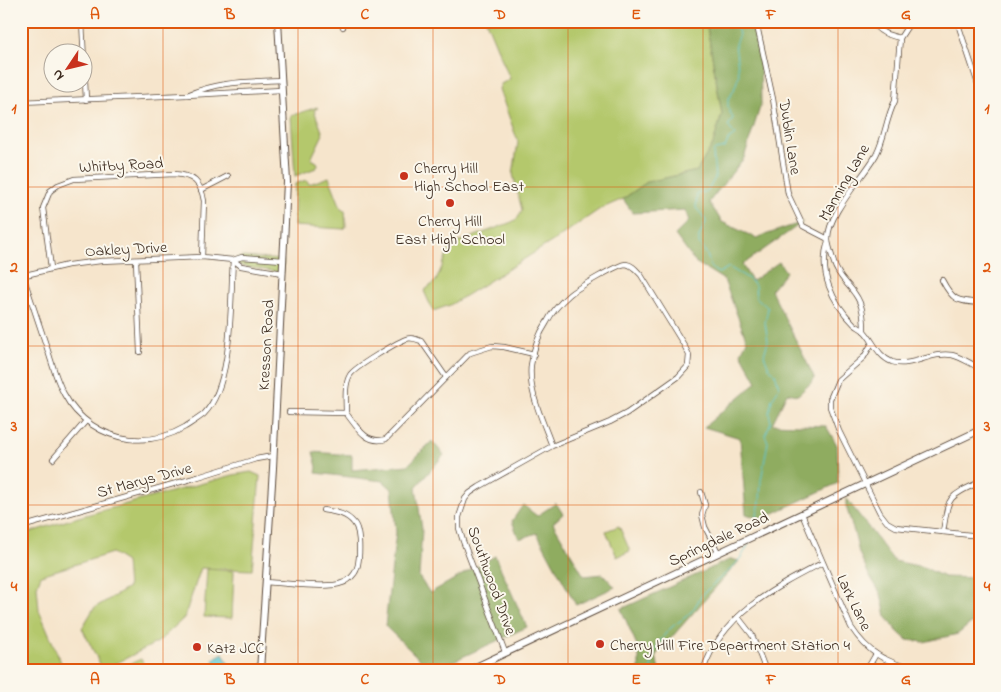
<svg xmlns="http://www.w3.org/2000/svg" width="1001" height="692" font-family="'Indie Flower',sans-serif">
<rect width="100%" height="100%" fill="#fbf7ec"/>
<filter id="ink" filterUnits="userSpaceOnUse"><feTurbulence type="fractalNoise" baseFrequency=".02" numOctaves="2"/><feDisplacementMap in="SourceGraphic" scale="10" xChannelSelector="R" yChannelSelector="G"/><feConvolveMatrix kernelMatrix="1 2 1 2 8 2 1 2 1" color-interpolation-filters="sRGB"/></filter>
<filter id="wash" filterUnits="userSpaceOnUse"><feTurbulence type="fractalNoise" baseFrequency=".0096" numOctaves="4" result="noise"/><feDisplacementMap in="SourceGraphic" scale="20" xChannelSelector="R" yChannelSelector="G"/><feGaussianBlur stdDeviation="1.12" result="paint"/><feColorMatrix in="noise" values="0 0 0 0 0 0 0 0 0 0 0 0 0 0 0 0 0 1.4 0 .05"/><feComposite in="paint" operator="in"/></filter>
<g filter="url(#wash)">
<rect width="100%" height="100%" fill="#f6e5cc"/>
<g fill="#b4c86c" stroke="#787945">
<path d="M486,21H706L722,114L713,144L697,171L647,182L623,199L600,209L553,241L478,288L450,305L433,311L424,291L436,281L451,245L512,222L518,218L522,210L513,174L518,142L499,89L501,84L510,79Z"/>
<path d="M317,107L318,108L314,110L323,134L311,159L317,162L318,166L316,168L295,176L291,116Z"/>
<path d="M329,177L342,210H345L346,227L344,229L294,226L295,184L306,180L309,184Z"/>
<path d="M242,257L283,260V273L241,266L233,260Z"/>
<path d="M251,472L260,476L252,570L201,568L184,618L158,642L103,670L82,628L94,608L128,588L126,562L112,553L41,575L37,586L39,610L62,665L50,671H21V535L75,518L233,475Z"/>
<path d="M619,526L630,551L617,557L606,531Z"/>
<path d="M207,569L234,571L232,618L204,617Z"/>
<path d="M141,659L147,671H122L121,668Z"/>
</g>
<g fill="#8fac60" stroke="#656b3f">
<path d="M706,21H753L760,52L761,104L744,158L709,202L722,222L756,238L803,222L742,265L752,281L779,262L786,272L771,290L815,379L798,395L787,393L772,424L826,426L837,445L838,483L761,519L746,514L740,438L704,427L757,382L741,353L747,341L724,280L695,262L675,235L689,221L685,210L633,213L623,199L647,182L697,171L713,144L722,114Z"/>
<path d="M21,405L30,423L21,435Z"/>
<path d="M432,441L444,455L416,487L422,529L419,577L430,593L495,556L527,627L432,671L385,626L396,532L392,489L383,481L316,473L317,467L313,452L352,455V470L408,465Z"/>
<path d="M846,498L894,561L923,567L944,577L980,578V623L970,624L958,634L924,642L907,640L897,631L886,616L881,594L868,573L859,553L854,532L846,506Z"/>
<path d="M556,503L563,514L553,523L584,576L603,574L615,587L576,605L537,533L519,539L512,521L523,505L537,516Z"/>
<path d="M731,559L739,561L656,655L659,671H639V650L621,609Z"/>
</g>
<path fill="#5ac7cf" stroke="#4a7876" d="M223,653L232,671H219L213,659Z"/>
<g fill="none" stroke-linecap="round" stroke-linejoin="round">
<g stroke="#5ac7cf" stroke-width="1">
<path d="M726,21L728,26L737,28L739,34L735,44L739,75L734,90L728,100V108L733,118L728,126L735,135L728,140L725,148L715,150L713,153L715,178L707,192H700L697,194L696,208L704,217L706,222L699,237V244C701,247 706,251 707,255C710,263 710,270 719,273L729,267C737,273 749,277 755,285L756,297L768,308L765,323L768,341L764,355L769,368L775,373L779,387L778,390L772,399L769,413L771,422L765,435L768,442L761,480L760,502L755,523"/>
<path d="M651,671C651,655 660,637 672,627C678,622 685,618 690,613C697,606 699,597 706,591C725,572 737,569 749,543"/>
</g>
</g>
</g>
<g filter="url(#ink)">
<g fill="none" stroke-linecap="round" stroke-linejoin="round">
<defs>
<g id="street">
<path d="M82,21L86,100"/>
<path d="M340,21L343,27"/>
<path d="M756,21L773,99L788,194L803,226L828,239"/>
<path d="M872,21C879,33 888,35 900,38"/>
<path d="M957,21L980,90"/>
<path d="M281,80C246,82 220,81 187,95L282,90"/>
<path d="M21,102L187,95"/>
<path d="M201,190L228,176"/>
<path d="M828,241C818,273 832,302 854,324C857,327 861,328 864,331C874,341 877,356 892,362C911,368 932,351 952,355C961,357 971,364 980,368"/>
<path d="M136,260L140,352"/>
<path d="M233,260L241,266L283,273"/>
<path d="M51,268L43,208L50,191L58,185L74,179L174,174C193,175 201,182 204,201L202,257"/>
<path d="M21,276L68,265L101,261L202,257L233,260L242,257L283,260"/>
<path d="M23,276C31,300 39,324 47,348C52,363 56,380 64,394C77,419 103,436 130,439C150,441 168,437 185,427C191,423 198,419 204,414C234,383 230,302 233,260"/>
<path d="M942,280C953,301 957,301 980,303"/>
<path d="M864,331C864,318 863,305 855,294C848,283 838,277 834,263C832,256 829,247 828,241C826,215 863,178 876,155C885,138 886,118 895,101L900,38L911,21"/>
<path d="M872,343L864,357L838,380L830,399V407L839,431L880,513L887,522L896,527L980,536"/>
<path d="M289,412L346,413"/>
<path d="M346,413C357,427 366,445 386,439L470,353L492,346L504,347L534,354"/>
<path d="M346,413C346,401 344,385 350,375C355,367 396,343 406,339C411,337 416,339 421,341L446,377"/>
<path d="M53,459L86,421"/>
<path d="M701,492L705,505L702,515L705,527L718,552"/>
<path d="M802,514L851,627C869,655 886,661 917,671"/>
<path d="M21,527L198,477L256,459L273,456"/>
<path d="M943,532C949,496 946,498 980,482"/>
<path d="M266,582C282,583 329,589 342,583C346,582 351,578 354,574C361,566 361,531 354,523C346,513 335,512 323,510"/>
<path d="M738,617L752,635L766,671"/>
<path d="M505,652L463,541L459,528V517L465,499L470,493L479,487L552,446L610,422L627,413L678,377L688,366L689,355L684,345L641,275C636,270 633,265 626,264C618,264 576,289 569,295C561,302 552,312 547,322C539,334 533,351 531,365C528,392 543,421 552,446"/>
<path d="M703,671C721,615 774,588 822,563"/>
<path d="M866,671L876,654"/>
<path d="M978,671L980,668"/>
</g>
<g id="secondary">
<path d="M260,671L273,468L287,182L278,21"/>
<path d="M467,671L980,430"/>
</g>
</defs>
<use href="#street" stroke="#574638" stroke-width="6"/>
<use href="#secondary" stroke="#574638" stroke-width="8"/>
<use href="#street" stroke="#fff" stroke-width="4.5"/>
<use href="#secondary" stroke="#fff" stroke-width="6"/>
</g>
</g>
<path fill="none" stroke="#df570d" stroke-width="1" stroke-opacity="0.55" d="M163,21V671M298,21V671M433,21V671M568,21V671M703,21V671M838,21V671M21,187H980M21,346H980M21,505H980"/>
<g fill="#c8321e" stroke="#fbf7ec" stroke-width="2">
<circle cx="404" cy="176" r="5"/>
<circle cx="450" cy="203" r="5"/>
<circle cx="600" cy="644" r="5"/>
<circle cx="197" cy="647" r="5"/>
</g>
<g text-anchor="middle" stroke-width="4" stroke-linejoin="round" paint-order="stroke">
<g font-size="16" fill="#3b2a1e" stroke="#fbf7ec">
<text transform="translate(791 137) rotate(81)" y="6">Dublin Lane</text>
<text transform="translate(121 164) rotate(-3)" y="6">Whitby Road</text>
<text transform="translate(843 182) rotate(-60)" y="6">Manning Lane</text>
<text transform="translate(126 248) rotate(-3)" y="6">Oakley Drive</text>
<text transform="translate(265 345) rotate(-87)" y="6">Kresson Road</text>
<text transform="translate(144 479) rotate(-15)" y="6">St Marys Drive</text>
<text transform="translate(718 538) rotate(-25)" y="6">Springdale Road</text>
<text transform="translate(493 580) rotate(70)" y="6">Southwood Drive</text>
<text transform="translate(855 602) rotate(64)" y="6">Lark Lane</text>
</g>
<g font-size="16" fill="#3b2a1e" stroke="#fbf7ec" text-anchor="start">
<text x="414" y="173">Cherry Hill<tspan x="414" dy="18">High School East</tspan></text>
<text x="450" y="226" text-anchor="middle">Cherry Hill<tspan x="450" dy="18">East High School</tspan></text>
<text x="610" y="650">Cherry Hill Fire Department Station 4</text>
<text x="207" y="653">Katz JCC</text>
</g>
</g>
<rect width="1001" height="692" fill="none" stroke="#fbf7ec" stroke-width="55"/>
<g transform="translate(68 68) rotate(235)"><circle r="24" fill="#fbf7ec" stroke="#aea59a"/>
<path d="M0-4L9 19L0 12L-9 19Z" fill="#c8321e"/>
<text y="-8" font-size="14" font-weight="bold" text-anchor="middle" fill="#3b2a1e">N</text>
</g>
<rect x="28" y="28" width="946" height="636" fill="none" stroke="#df570d" stroke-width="2"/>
<g font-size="16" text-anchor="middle" font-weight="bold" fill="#df570d">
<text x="95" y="19">A</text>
<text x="230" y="19">B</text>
<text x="365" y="19">C</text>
<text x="500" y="19">D</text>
<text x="636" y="19">E</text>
<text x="771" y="19">F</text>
<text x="906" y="19">G</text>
<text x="14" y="113">1</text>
<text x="987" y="113">1</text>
<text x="14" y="272">2</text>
<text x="987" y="272">2</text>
<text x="14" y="431">3</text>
<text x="987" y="431">3</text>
<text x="14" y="591">4</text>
<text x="987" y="591">4</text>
<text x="95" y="684">A</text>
<text x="230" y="684">B</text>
<text x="365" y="684">C</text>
<text x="500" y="684">D</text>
<text x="636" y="684">E</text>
<text x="771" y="684">F</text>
<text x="906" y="684">G</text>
</g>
</svg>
